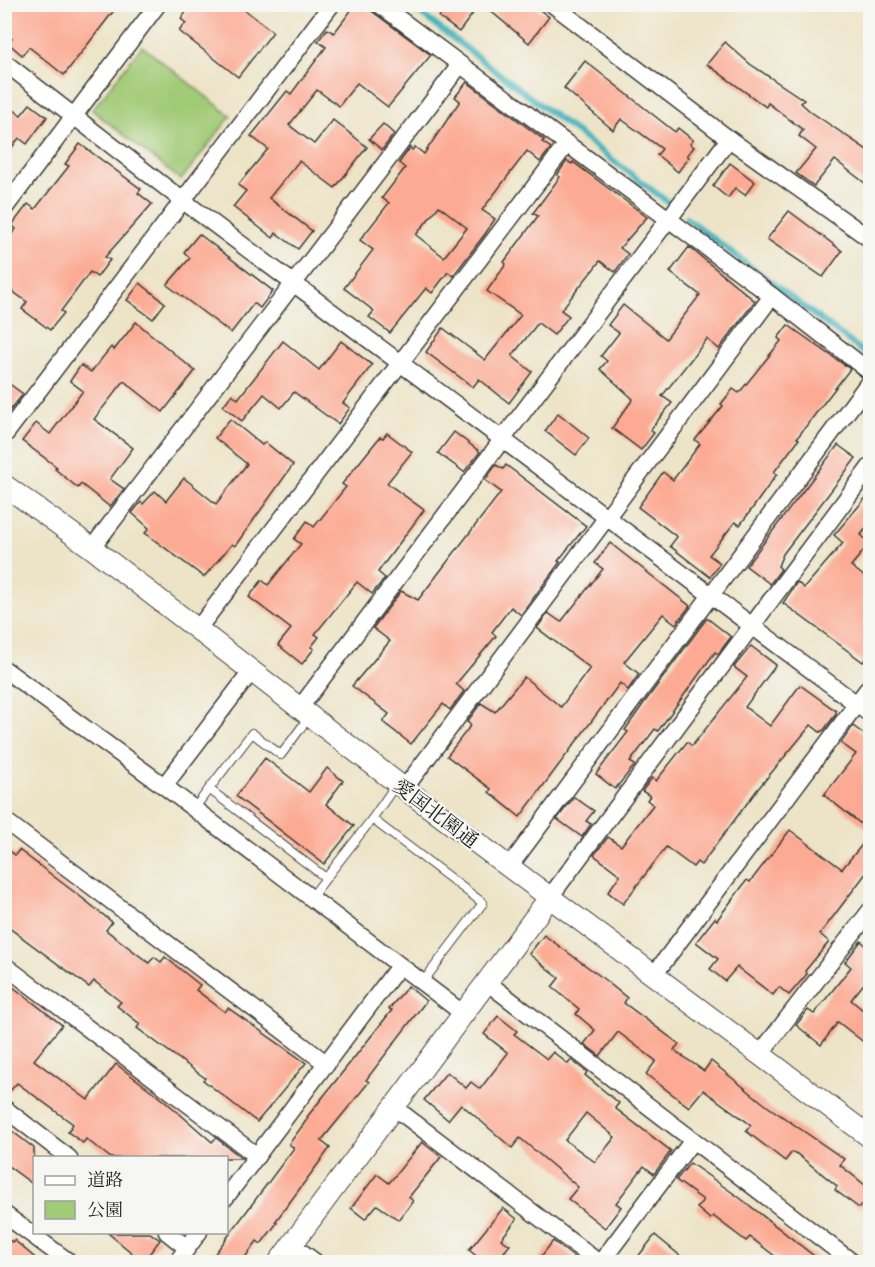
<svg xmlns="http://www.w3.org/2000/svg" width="875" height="1267" font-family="'Gentium Book Plus','Noto Serif JP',serif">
<rect width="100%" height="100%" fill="#f6f6f2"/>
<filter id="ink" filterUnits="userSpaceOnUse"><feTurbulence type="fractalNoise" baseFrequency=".0167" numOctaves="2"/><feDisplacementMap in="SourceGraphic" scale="12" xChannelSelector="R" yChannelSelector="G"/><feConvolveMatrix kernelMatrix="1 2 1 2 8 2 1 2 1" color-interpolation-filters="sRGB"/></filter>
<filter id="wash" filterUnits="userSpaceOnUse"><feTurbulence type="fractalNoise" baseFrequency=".008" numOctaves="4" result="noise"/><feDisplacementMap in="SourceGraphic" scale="24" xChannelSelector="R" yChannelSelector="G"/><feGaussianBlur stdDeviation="1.35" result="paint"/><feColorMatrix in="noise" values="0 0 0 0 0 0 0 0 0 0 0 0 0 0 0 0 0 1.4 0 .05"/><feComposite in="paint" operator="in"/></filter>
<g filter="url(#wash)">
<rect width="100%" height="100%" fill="#ede4c8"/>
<path fill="#a2cb77" stroke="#5f744a" stroke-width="1.5" d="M142,46L231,116L181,180L92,110Z"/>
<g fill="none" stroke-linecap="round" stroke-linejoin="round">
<g stroke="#44b4bd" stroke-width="6">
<path d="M408,4L669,203"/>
<path d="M686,218L870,357"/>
</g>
</g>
<g id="blocks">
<g fill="#fcaa93" fill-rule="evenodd">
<path d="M11,4H119L64,75L29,47L22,55L8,43L12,39L4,34V13Z"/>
<path d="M192,4H237L273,32L238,77L179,31L186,23L181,19Z"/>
<path d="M356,4H362L431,55L388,107L357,83L339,106L317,90L289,125L314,144L333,120L367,147L335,188L299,161L269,198L312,231L298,249L276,233L273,238L233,207L246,191L238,185L268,149L251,136L287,91L291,94L326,47L318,41L327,29L334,33Z"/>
<path d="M448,4H480L459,32L439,17Z"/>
<path d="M482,4H532L549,17L529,43Z"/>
<path d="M725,42L750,64L804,100L801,103L811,112L870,152V187L835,160L814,186L796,173L816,149L799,136L803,130L768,103L766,107L707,64Z"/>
<path d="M585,61L675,132L678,128L693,140L690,144L694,147L687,156L689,157L678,172L657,155L662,149L621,119L613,130L564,88Z"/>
<path d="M467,82L544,140L542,142L551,148L540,162L527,151L482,210L495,219L485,234L453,276L448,272L432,293L426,288L390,333L369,317L374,311L344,288L373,250L360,240L389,203L382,198L405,168L399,163L410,148L412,150L415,147L424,154L460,101L455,97ZM439,206L467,228L444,257L416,235Z"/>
<path d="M4,103L21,115L30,104L47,117L27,144L19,138L4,158Z"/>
<path d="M383,124L394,134L382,150L369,139Z"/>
<path d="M80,144L141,189L138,193L152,204L105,257L110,260L97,277L90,272L61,311L64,313L50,330L22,309L27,302L4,285V243L16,229L12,225L28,204L35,209L69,166L65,164Z"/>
<path d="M567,161L572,164L573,162L647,217L620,248L628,254L615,272L600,261L561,310L569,316L554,335L538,323L512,356L532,372L509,403L479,379L473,387L426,352L443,328L485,360L521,315L487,291L506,264L504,262L538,216L533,213L560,177L557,175Z"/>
<path d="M730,163L755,182L745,195L735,188L728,198L713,186Z"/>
<path d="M789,211L842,251L823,277L767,239Z"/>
<path d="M199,234L273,291L260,308L254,303L231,333L167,285L190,258L184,252Z"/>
<path d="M689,247L755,301L719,349L707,339L662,396L672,403L650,430L654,433L641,450L612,428L633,399L600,369L607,361L601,356L619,333L608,325L623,305L666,339L700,295L670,272Z"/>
<path d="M140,283L165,303L153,319L127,300Z"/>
<path d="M136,322L195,371L163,412L124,381L94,419L133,448L110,479L124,489L110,507L81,484L78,488L55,469L57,467L22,441L36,423L50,434L83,391L70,381L81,365L91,372L111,347L114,350Z"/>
<path d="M788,325L850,369L797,438L799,439L774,472L777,474L752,509L740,525L735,522L709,555L720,563L710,577L670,546L677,537L638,507L663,472L673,480L700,444L695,440L723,406L721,404L733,389L739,393L781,341L778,338Z"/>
<path d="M283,341L319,370L341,341L372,365L343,403L350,408L338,424L294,392L281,408L264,394L242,421L223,406L232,394L238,399Z"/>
<path d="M4,380L23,394L4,418Z"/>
<path d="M558,413L589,438L576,455L545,431Z"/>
<path d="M230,419L262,445L265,442L293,465L235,546L232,544L204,577L145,533L149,528L132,513L141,502L143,504L155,491L166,501L184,478L216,504L247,464L215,438Z"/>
<path d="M454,432L480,452L464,472L438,453Z"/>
<path d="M387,433L412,452L387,483L424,510L378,572L385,578L372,594L357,582L315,634L319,637L311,647L314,649L302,664L278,645L291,629L249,597L262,580L268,585L301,544L294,539L307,521L314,527L346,487L342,484L380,437L383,438Z"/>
<path d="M838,445L856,458L783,554L778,566L781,569L770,584L746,566Z"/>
<path d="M496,465L503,469L506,465L586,526L558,561L560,562L521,615L511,607L492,632L496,636L456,684L464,691L450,710L443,704L411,744L383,722L389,714L352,686L390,641L373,628L401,591L418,600L501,492L485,480Z"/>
<path d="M870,493V523L861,535L870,543L851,566L870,581V653L863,662L783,603L797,582L804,588L843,543L834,535Z"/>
<path d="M610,543L690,606L676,624L663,614L624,662L639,674L628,690L620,683L520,817L489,792L491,789L447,756L471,725L467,722L481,703L495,712L524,677L561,707L590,668L537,628L548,613L561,622L603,569L595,563Z"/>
<path d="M707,618L731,637L718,654L715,652L658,731L655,729L630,762L635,765L615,789L596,774L628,732L625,730L644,703Z"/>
<path d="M751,646L776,665L745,707L770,726L800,685L836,711V714L824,730L820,732L811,725L757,790L701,865L697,862L693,867L666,847L623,904L608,892L620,875L594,855L608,837L621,846L653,805L647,800L650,796L642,791L652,778L656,781L687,742L692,746L747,677L734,667Z"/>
<path d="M853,726L868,737L870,734V831L824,795L856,754L841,743Z"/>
<path d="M265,758L309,792L327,768L343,781L326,804L354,826L324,864L236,796Z"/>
<path d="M574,797L594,811L586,821L591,824L582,837L557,819Z"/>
<path d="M790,830L842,869L870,835V868L820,934L829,942L805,971L807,974L789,995L779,987L773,995L737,967L725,981L710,969L718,959L696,942L715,918L717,920L747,880L750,882Z"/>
<path d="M4,847L15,855L19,850L86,901L112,922L106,930L149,963L154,957L161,962L165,957L200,985L196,990L225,1012L228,1008L306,1063L257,1122L203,1080L205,1078L137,1028L140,1024L117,1006L121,1002L94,981L89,987L4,924Z"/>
<path d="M544,935L600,976L627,998L624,1003L679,1044L674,1050L704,1071L711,1061L767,1106L844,1159L840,1165L870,1189V1213L861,1205L859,1208L835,1190L837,1186L797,1154L792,1152L785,1161L746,1131L751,1125L703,1090L689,1107L646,1074L656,1061L618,1032L600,1056L584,1044L595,1030L576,1014L579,1009L552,987L559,978L529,954Z"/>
<path d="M861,941L870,949V976L851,1000L870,1016V1047L838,1022L821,1045L796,1025L808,1010L814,1014L851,967L845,962Z"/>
<path d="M4,980L62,1025L34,1060L88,1100L116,1064L165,1101L212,1142L216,1138L242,1158H111L86,1139L83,1143L68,1132L73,1124L17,1083L4,1098Z"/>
<path d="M408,986L426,1001L366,1080L369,1082L321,1141L330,1148L275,1222L277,1223L261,1244L257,1241L241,1263H208L294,1148L289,1144L308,1118L307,1117L392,1010L389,1009Z"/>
<path d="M498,1016L517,1031L514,1034L547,1059L553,1052L568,1064L571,1060L587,1072L585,1075L619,1103L615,1108L671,1151L654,1174L644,1166L616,1203L621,1207L605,1228L568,1199L578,1187L520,1138L512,1148L461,1104L448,1120L424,1100L447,1072L466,1088L471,1082L480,1089L508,1053L484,1034ZM586,1113L615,1137L595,1162L565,1140Z"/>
<path d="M4,1125L34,1148V1185L4,1163Z"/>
<path d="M422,1142L441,1157L409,1197L413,1201L399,1220L377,1205L365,1219L351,1208L377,1174L389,1183Z"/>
<path d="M690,1163L740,1198L823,1263H784L750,1237L746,1241L713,1216L710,1219L697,1208L703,1200L676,1180Z"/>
<path d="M503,1208L517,1219L501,1239L510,1245L504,1252L516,1263H485L469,1250Z"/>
<path d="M108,1233H150L160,1240L143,1262Z"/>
<path d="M655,1235L689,1263H633Z"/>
<path d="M4,1237L12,1242L14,1240L41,1263H4Z"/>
<path d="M553,1241L580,1262L581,1263H536Z"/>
</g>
</g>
</g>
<g filter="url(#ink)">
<use href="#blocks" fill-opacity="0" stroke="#3b3a36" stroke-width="1.5"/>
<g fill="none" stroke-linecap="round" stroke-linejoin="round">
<defs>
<g id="service">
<path d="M309,717L281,755L252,733L209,789L326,878L372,819L483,903L422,983"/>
<path d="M193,810L209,789"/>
<path d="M372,819L397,783"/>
<path d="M310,899L326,878"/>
</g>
<g id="minor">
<path d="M379,4L772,296L870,372"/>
<path d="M552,4L729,139L870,239"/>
<path d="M4,62L182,200L870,714"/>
<path d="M4,209L158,4"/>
<path d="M4,436L332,4"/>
<path d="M92,548L460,65"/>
<path d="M197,630L567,144"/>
<path d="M4,669L164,786L465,1015"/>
<path d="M299,709L729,139"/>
<path d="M164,786L251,672"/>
<path d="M404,789L772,296"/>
<path d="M4,820L327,1064"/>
<path d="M509,867L870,381"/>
<path d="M550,897L870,467"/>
<path d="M4,965L257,1156"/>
<path d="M654,975L870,686"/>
<path d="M488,983L852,1262"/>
<path d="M760,1054L870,911"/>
<path d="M4,1108L69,1158"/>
<path d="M395,1108L598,1262"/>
<path d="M226,1197L399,966"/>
<path d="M4,1214L69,1262"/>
<path d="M167,1232L187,1248"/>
<path d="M292,1245L315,1262"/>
<path d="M177,1262L199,1232"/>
<path d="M601,1262L693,1140"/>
</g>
<g id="tertiary">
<path d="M4,485L92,548L397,783L870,1137"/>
<path d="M279,1262L550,897"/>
</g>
</defs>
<use href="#service" stroke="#3b3a36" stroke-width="10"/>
<use href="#minor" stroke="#3b3a36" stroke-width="19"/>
<use href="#tertiary" stroke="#3b3a36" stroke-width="23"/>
<use href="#service" stroke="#fff" stroke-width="8"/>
<use href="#minor" stroke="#fff" stroke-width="16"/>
<use href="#tertiary" stroke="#fff" stroke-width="21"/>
</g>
</g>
<g text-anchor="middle" stroke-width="4.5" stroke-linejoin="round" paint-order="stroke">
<g font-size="20" fill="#1c1c1c" stroke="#f6f6f2">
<text transform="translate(436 813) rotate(37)" y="7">愛国北園通</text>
</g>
</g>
<rect width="875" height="1267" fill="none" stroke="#f6f6f2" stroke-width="24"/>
<rect x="33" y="1156" width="195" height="78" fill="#f6f6f2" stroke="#9f9f9c" stroke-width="1.5"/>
<rect x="45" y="1176" width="30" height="9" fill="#ffffff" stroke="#9f9f9c" stroke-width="1.5"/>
<text x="87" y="1186" font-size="18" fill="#1c1c1c">道路</text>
<rect x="45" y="1201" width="30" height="18" fill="#a2cb77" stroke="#9f9f9c" stroke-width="1.5"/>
<text x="87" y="1216" font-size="18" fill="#1c1c1c">公園</text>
</svg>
